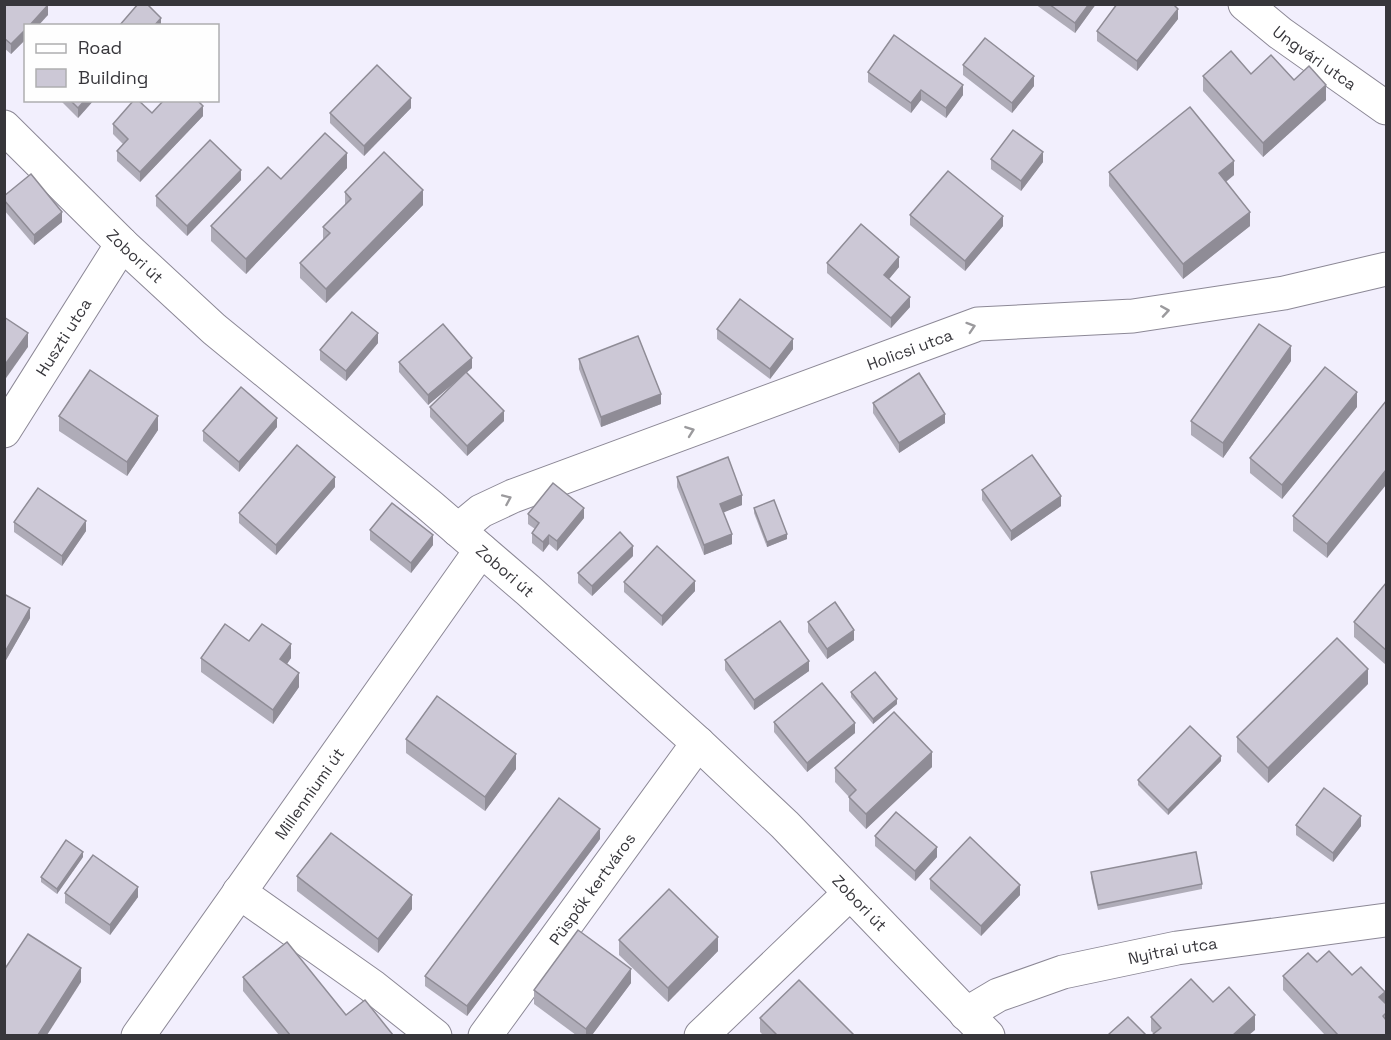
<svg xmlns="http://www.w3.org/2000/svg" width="1391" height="1040" font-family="'Space Grotesk',sans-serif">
<rect width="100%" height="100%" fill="#f2effd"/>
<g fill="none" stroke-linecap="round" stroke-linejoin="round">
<defs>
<g id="minor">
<path id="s1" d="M1245,4L1280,33L1386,108"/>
<path id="s2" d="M4,127L122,244L214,329L429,505L529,591L698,743L785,825L988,1036"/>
<path id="s3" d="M4,431L122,244"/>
<path id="s4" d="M458,530L481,511L513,496L978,324L1133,316L1284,293L1386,269"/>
<path d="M239,892L372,986L435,1036"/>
<path id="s5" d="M966,1014L998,995L1063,972L1177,948L1386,920"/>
<path id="s6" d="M138,1036L481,550"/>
<path id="s7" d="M485,1036L698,743"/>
<path d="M701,1036L850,893"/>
</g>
</defs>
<use href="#minor" stroke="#8c8896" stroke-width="35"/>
<use href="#minor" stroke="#fff" stroke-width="33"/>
</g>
<g fill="#afacb8">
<path d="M4,4L48,15L26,26V39L11,54L4,48Z"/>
<path d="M1035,4H1096L1075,33Z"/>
<path d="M1178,19L1137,71L1097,41V31Z"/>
<path d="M963,65L1034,86L1012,113L963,75Z"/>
<path d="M868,72L963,95L946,118L921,100L911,113L868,82Z"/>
<path d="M1251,74L1294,80L1326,100L1263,157L1203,91V76Z"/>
<path d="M60,100H94L78,118Z"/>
<path d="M411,108L364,156L330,123V113Z"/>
<path d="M152,113L203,116L140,182L117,161V151L123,144L113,134V124Z"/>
<path d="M991,159L1043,162L1021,191L991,169Z"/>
<path d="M347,168L246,274L211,241V226L281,179Z"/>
<path d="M1109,172L1234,175L1226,182L1250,226L1183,279L1109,186Z"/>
<path d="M241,180L187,236L156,206V196Z"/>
<path d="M345,192L423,205L326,303L300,278V263L323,240V227L345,206Z"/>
<path d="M4,196L62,222L34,245L4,210Z"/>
<path d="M910,215L1003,226L965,271L910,225Z"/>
<path d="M827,263L899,267L889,279L910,307L891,328L827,273Z"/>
<path d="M717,329L793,349L770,379L717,339Z"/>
<path d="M378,343L346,381L320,360V350Z"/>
<path d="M579,359L661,404L601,427L579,369Z"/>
<path d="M1291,361L1223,458L1191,435V421Z"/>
<path d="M399,362L472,368L428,405L399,372Z"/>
<path d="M1386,401L1327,558L1293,531V516Z"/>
<path d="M873,403L945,423L899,453L873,413Z"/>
<path d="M430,407L504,421L467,456L430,417Z"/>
<path d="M1357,407L1282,499L1250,473V458Z"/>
<path d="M59,416L158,430L127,476L59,431Z"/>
<path d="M277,427L239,472L203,441V431Z"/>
<path d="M677,477L742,505L723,512L732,544L704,555L677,487Z"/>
<path d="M335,487L276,555L239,523V513Z"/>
<path d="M982,490L1061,506L1011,541L982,500Z"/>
<path d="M754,508L787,539L767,547L754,513Z"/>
<path d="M528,514L584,518L557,551L549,544L543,552L532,543V533L535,529L528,524Z"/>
<path d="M14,522L86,531L62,566L14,532Z"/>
<path d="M370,530L433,545L411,573L370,540Z"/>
<path d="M633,556L592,596L578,583V573Z"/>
<path d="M624,582L695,591L662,626L624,592Z"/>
<path d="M1386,583V665L1354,637V622Z"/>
<path d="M4,594L30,618L6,660L4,659Z"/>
<path d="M808,622L854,640L827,659L808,632Z"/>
<path d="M249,641L291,658L287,664L299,687L273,724L201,672V658Z"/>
<path d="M725,660L809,671L754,710L725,670Z"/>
<path d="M1368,684L1268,783L1237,752V737Z"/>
<path d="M851,692L897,704L873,724L851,697Z"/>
<path d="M774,722L855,733L807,772L774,732Z"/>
<path d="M406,739L516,769L485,811L406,753Z"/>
<path d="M1221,761L1168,815L1138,785V780Z"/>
<path d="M932,767L866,829L849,811V797L835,782V768Z"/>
<path d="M1296,825L1361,826L1333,862L1296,835Z"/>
<path d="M875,836L937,857L915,881L875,846Z"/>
<path d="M600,839L467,1016L425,986V976Z"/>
<path d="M83,857L57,894L41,882V877Z"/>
<path d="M1091,872L1202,884V889L1098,910L1091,878Z"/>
<path d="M297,876L412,909L378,953L297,891Z"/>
<path d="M930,879L1020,895L981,936L930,889Z"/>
<path d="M65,893L138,897L110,935L65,903Z"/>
<path d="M619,940L718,951L668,1002L619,955Z"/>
<path d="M1317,962L1352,975L1385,1002L1386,1035H1325L1283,990V976Z"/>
<path d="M243,977L346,1015L393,1035H279L243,991Z"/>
<path d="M631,983L592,1035H576L534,1004V990Z"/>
<path d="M1213,1002L1255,1030L1154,1034L1151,1031V1017Z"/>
<path d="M760,1018L854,1035H763L760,1032Z"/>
</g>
<g fill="#8f8c96">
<path d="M1089,4H1096L1075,33V23Z"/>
<path d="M48,5V15L38,26H29Z"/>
<path d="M1178,9V19L1137,71V61Z"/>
<path d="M161,18V26H154Z"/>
<path d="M26,29V39L11,54V44Z"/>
<path d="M1034,76V86L1012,113V103Z"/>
<path d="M963,85V95L946,118V108Z"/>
<path d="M1326,85V100L1263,157V143Z"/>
<path d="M921,90V100L911,113V103Z"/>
<path d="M411,98V108L364,156V146Z"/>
<path d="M85,100H94L78,118V108Z"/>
<path d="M203,106V116L140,182V172Z"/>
<path d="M1043,152V162L1021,191V181Z"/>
<path d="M347,153V168L246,274V259Z"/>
<path d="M1234,161V175L1219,187V173Z"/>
<path d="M241,170V180L187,236V226Z"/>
<path d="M423,190V205L326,303V289Z"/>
<path d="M62,212V222L34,245V235Z"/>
<path d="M1250,212V226L1183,279V264Z"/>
<path d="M1003,216V226L965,271V261Z"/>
<path d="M899,257V267L884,285V275Z"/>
<path d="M910,297V307L891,328V318Z"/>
<path d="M28,333V347L4,381V366Z"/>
<path d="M378,333V343L346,381V371Z"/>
<path d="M793,339V349L770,379V369Z"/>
<path d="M1291,346V361L1223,458V443Z"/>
<path d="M472,358V368L428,405V395Z"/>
<path d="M1357,392V407L1282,499V485Z"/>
<path d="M661,394V404L601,427V417Z"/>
<path d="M504,411V421L467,456V446Z"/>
<path d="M945,414V423L899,453V443Z"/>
<path d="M158,416V430L127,476V462Z"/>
<path d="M277,418V427L239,472V462Z"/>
<path d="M1386,470V485L1327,558V544Z"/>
<path d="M335,477V487L276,555V545Z"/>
<path d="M742,495V505L720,514V504Z"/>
<path d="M1061,496V506L1011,541V531Z"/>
<path d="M584,508V518L557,551V541Z"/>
<path d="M86,521V531L62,566V556Z"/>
<path d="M732,534V544L704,555V545Z"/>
<path d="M787,534V539L767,547V542Z"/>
<path d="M433,535V545L411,573V563Z"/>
<path d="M549,535V544L543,552V542Z"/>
<path d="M633,546V556L592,596V586Z"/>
<path d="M695,581V591L662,626V616Z"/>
<path d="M30,608V618L6,660V650Z"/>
<path d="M854,630V640L827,659V649Z"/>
<path d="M291,644V658L280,674V659Z"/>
<path d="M809,661V671L754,710V700Z"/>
<path d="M1368,669V684L1268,783V768Z"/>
<path d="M299,673V687L273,724V710Z"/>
<path d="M897,699V704L873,724V719Z"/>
<path d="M855,723V733L807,772V763Z"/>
<path d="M932,752V767L866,829V814Z"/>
<path d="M516,754V769L485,811V797Z"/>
<path d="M1221,756V761L1168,815V810Z"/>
<path d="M1361,816V826L1333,862V853Z"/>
<path d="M600,829V839L467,1016V1006Z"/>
<path d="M937,847V857L915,881V871Z"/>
<path d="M83,852V857L57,894V889Z"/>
<path d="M1020,885V895L981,936V926Z"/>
<path d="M138,887V897L110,935V925Z"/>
<path d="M412,895V909L378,953V939Z"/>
<path d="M718,937V951L668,1002V988Z"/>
<path d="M81,968V982L47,1035H38Z"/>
<path d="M631,969V983L592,1035H586V1029Z"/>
<path d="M1385,992V1006L1379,997Z"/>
<path d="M1255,1015V1030L1249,1035H1233Z"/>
</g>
<g fill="#ccc8d6" stroke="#8f8c96" stroke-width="1.5">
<path d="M4,4H48V5L29,26H26V29L11,44L4,38Z"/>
<path d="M138,4H147L161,18L154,26H119Z"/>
<path d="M1049,4H1089L1075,23Z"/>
<path d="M1117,4H1173L1178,9L1137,61L1097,31Z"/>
<path d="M894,35L963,85L946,108L921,90L911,103L868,72Z"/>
<path d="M985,38L1034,76L1012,103L963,65Z"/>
<path d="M1231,51L1251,74L1271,55L1294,80L1309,66L1326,85L1263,143L1203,76Z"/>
<path d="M377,65L411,98L364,146L330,113Z"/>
<path d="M70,100H85L78,108Z"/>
<path d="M134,100H138L152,113L164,100H197L203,106L140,172L117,151L128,139L113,124Z"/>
<path d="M1190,107L1234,161L1219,173L1250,212L1183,264L1109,172Z"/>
<path d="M1013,130L1043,152L1021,181L991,159Z"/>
<path d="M325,133L347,153L246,259L211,226L268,167L281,179Z"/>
<path d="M210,140L241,170L187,226L156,196Z"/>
<path d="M384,152L423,190L326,289L300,263L330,233L323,227L351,199L345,192Z"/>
<path d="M948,171L1003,216L965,261L910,215Z"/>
<path d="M31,174L62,212L34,235L4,200V196Z"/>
<path d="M861,224L899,257L884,275L910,297L891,318L827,263Z"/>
<path d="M740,299L793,339L770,369L717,329Z"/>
<path d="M352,312L378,333L346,371L320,350Z"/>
<path d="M4,317L28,333L4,366Z"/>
<path d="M443,324L472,358L428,395L399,362Z"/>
<path d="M1259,324L1291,346L1223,443L1191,421Z"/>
<path d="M638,336L661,394L601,417L579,359Z"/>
<path d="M1325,367L1357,392L1282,485L1250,458Z"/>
<path d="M90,370L158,416L127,462L59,416Z"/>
<path d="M466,372L504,411L467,446L430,407Z"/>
<path d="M919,373L945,414L899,443L873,403Z"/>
<path d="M241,387L277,418L239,462L203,431Z"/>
<path d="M1386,401V470L1327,544L1293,516Z"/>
<path d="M297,445L335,477L276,545L239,513Z"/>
<path d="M1032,455L1061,496L1011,531L982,490Z"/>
<path d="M728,457L742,495L720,504L732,534L704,545L677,477Z"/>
<path d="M553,483L584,508L557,541L549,535L543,542L532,533L539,523L528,514Z"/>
<path d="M38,488L86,521L62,556L14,522Z"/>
<path d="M774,500L787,534L767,542L754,508Z"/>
<path d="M392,503L433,535L411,563L370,530Z"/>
<path d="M620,532L633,546L592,586L578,573Z"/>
<path d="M657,546L695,581L662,616L624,582Z"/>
<path d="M1386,583V650L1354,622Z"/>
<path d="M4,594L30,608L6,650H4Z"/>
<path d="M835,602L854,630L827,649L808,622Z"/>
<path d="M780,621L809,661L754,700L725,660Z"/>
<path d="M225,624L249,641L262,624L291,644L280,659L299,673L273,710L201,658Z"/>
<path d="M1337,638L1368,669L1268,768L1237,737Z"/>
<path d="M875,672L897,699L873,719L851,692Z"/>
<path d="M822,683L855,723L807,763L774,722Z"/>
<path d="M437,696L516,754L485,797L406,739Z"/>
<path d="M894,712L932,752L866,814L849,797L856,790L835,768Z"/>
<path d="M1190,726L1221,756L1168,810L1138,780Z"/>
<path d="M1324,788L1361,816L1333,853L1296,825Z"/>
<path d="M559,798L600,829L467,1006L425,976Z"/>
<path d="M896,812L937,847L915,871L875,836Z"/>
<path d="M331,833L412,895L378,939L297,876Z"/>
<path d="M970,837L1020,885L981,926L930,879Z"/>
<path d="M66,840L83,852L57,889L41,877Z"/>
<path d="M1196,852L1202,884L1098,905L1091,872Z"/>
<path d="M93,855L138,887L110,925L65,893Z"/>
<path d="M669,889L718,937L668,988L619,940Z"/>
<path d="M578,930L631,969L586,1029L534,990Z"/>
<path d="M28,934L81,968L38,1035H4V970Z"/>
<path d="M287,942L346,1015L365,1000L393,1035H290L243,977Z"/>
<path d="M1329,951L1352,975L1361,967L1385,992L1379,997L1386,1004V1013L1383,1016L1386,1020V1035H1338L1283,976L1308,953L1317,962Z"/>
<path d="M1191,979L1213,1002L1229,987L1255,1015L1233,1035H1152L1161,1028L1151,1017Z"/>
<path d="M799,980L854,1035H777L760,1018Z"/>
<path d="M1128,1017L1146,1035H1108Z"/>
</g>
<defs><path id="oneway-chevron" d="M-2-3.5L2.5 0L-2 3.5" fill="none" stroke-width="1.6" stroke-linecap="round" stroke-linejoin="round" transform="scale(1.5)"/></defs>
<g stroke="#9b9a9d">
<use href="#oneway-chevron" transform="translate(1165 311) rotate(-9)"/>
<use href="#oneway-chevron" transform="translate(971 327) rotate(-18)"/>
<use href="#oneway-chevron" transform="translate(690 431) rotate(-20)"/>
<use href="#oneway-chevron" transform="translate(507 499) rotate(-24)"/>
</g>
<g text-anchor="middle" stroke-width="4.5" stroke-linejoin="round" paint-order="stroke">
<g font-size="16" fill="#37363b" stroke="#fefefe">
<text dy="6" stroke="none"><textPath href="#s1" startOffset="88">Ungvári utca</textPath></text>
<text dy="6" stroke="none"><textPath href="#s2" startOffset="184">Zobori út</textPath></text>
<text dy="6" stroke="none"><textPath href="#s3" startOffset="111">Huszti utca</textPath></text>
<text dy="6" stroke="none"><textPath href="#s4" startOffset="488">Holicsi utca</textPath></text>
<text dy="6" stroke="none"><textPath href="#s2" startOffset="670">Zobori út</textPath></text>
<text dy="6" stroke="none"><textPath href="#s6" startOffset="297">Millenniumi út</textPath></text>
<text dy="6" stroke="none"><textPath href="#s7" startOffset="182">Püspök kertváros</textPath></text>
<text dy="6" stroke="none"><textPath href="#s2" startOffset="1156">Zobori út</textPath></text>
<text dy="6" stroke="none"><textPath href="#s5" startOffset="218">Nyitrai utca</textPath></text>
</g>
</g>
<rect width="1391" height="1040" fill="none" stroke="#37363b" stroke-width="12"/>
<rect x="24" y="24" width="195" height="78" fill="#fefefe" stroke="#aeaeb0" stroke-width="1.5"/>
<rect x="36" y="44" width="30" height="9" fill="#ffffff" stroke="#aeaeb0" stroke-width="1.5"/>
<text x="78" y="54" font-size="18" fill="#37363b">Road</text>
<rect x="36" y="69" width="30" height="18" fill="#ccc8d6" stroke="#aeaeb0" stroke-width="1.5"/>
<text x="78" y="84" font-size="18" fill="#37363b">Building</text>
</svg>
